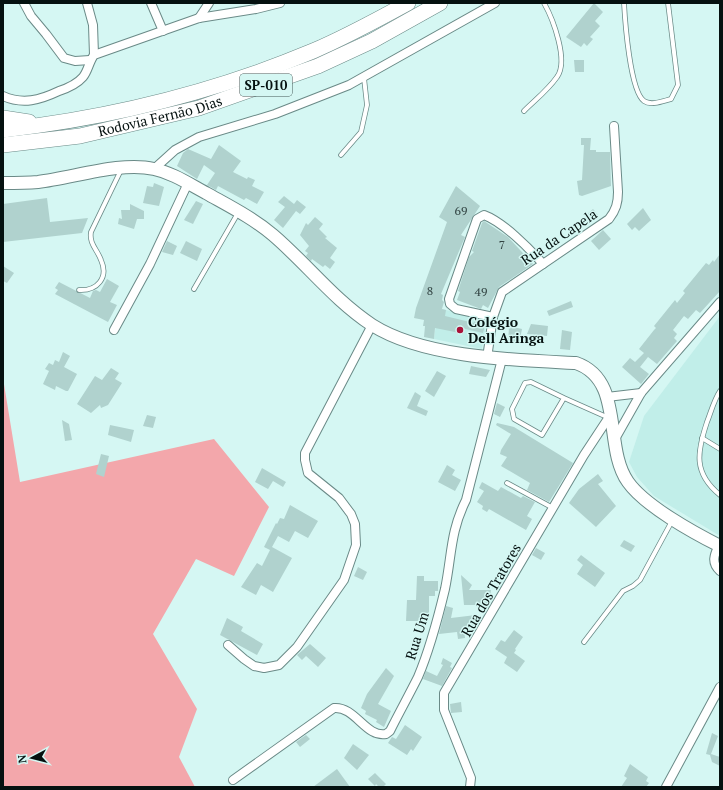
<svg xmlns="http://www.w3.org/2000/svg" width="723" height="790" font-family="'PT Serif',serif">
<rect width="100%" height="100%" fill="#d5f7f3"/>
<g fill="#c1eee9">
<path d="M438,308L487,320L482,349L434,339Z"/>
<path d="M720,316V536L654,496L637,477L629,462L644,416Z"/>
</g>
<path fill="#f3a7ab" d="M3,378L20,482L214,439L269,507L234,576L196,559L153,634L197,709L179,757L195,787H3Z"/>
<g fill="#b0d2ce">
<path d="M594,3L603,12L595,21L600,26L590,37L593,39L587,46L584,43L581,47L566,37Z"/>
<path d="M574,60H584V72H575Z"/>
<path d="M581,138H591L590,150H596V152H610L611,186L582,196L579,195L577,181L582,180L584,145H581Z"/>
<path d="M219,145L241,161L233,172L247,179L248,177L255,180L252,186L264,192L257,204L246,198L244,200L218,186L216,190L207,185L215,173L204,165L197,179L177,166L183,153L188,149L211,159Z"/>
<path d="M154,183L164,187L159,206L143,203L147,186L153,187Z"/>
<path d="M456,186L480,206L461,235L465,237L441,294L443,295L442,300L444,302L442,309L446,310L445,316L474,323L475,319L486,321L483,333L461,328L460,333L435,328L434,339L424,337L425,326H423L424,320L414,318L416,308L447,222L439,217Z"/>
<path d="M284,196L294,204L297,200L306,207L300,214L296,211L283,228L274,220L285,207L278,202Z"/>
<path d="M47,198L50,222L88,218L82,233L3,242V204Z"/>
<path d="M196,201L203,204L193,224L184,220Z"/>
<path d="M130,204L144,211V219H137L134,229L118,224L119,218L122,219L121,210H130Z"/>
<path d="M643,208L651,220L639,231L635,227L632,230L627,224Z"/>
<path d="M593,209L598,215L590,222L585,216Z"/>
<path d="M315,217L323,224L319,229L327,237L325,238L337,248L330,258L335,262L330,269L325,265L323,267L312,259L311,261L306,256L308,253L305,251L309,246L300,235L306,223L308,225Z"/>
<path d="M484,221L508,237L533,264L499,287L488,308L483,305L481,309L457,300L460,292L458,291L469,257L474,252L472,251L482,223Z"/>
<path d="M603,230L611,239L599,250L591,241Z"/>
<path d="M167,241L177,246L173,255L162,252Z"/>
<path d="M186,241L202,249L197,261L180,253Z"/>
<path d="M720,254V291L700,313L696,310L688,319L684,316L673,330L677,334L674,338L677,341L657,364L648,357L640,367L649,374L641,384L622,367L630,358L635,362L644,353L639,349L654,330L656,328L654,326L675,300L677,303L685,293L683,291L706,263L709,265L713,260L714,262Z"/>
<path d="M3,266L14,273L7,283L3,281Z"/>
<path d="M107,279L119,286L110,302L117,305L108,322L55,294L58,290L55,288L59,282L90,298L93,291L96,290L100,292Z"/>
<path d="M571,301L573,307L549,316L547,311Z"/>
<path d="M531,324L548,326L547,336L527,334Z"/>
<path d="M509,326L522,329L519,344H508Z"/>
<path d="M562,330L572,332L570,350L560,349Z"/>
<path d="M63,352L70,356L64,367L77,374L68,391H66L56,386L55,390L43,384L49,371L45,369L49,363L53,365L55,360L59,362Z"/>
<path d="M471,366L490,370L486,377L469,374Z"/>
<path d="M111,368L119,373L115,379L122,383L108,405L101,408L100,405L91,413L77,404L95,376L102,380Z"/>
<path d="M437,371L446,376L434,397L425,391Z"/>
<path d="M415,392L421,396L417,406L428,411L426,416L407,408Z"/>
<path d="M497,403L505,407L500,417L494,414Z"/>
<path d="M147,415L156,417L153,428L143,426Z"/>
<path d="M62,420L69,424L72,440L65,441Z"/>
<path d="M497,423L514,427L573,463L549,502L527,490L530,483L501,466L507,457L500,454L501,450L511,434L496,425Z"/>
<path d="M110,425L134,430L131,442L108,435Z"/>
<path d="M101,454L109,456L104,477L96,474Z"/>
<path d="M447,465L455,470L452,475L461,480L455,491L438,482Z"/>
<path d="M262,468L286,482L283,487L273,481L268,489L255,482Z"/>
<path d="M598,474L603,481L598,484L616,506L596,527L569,503L579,489Z"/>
<path d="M482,482L498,491L501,487L521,498L523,496L535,502L527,516L532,519L526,530L489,509L487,512L482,509L483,506L477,502L484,491L479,488Z"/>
<path d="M290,505L318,521L308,538L295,531L289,542L278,536L272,547L292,558L273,592L261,585L256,595L241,587L257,563L262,566L270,550L264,547L276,523L277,524L280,518L284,519Z"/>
<path d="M624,540L635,546L631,552L620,546Z"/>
<path d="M536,548L545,553L541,560L532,555Z"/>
<path d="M581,555L605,573L595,587L577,574L583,565L577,560Z"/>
<path d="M358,567L367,572L363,580L354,576Z"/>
<path d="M461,575L472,585L469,590H491L489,605H464Z"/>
<path d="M417,576H424V581H438V591H435V596H429V616L427,615V621H406L407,600H416Z"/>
<path d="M446,606L453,608L451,618L476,615L477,627L464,629L465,638L458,639L457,632L439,634Z"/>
<path d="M227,618L243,627L241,631L263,644L257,655L220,635Z"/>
<path d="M514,630L523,637L515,649L516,650L514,653L525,661L517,672L504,663L507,657L495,649L501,640L505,642Z"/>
<path d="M310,644L326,658L318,667L306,656L302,660L297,655Z"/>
<path d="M443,658L452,663L450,667L452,668L442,686L423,679L426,671L437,676L443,665L441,664Z"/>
<path d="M386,668L394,676L378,704L391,711L384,727L376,722L377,720L365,714L366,711L361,708L367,694Z"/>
<path d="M461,702L462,712L451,713L450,704Z"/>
<path d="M405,725L422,737L413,751L411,749L407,755L388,743L392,737L396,739Z"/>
<path d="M712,733L718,736L711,754L720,757V766L712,762L710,755L706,754Z"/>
<path d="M306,735L310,739L300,747L296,742Z"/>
<path d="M353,744L369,755L357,770L344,758Z"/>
<path d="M630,764L648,777L646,781L649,783L646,787H621L627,778L624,776Z"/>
<path d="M337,769L350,787H313Z"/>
<path d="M375,773L386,784L383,787H379L376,784L375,786L368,779Z"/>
</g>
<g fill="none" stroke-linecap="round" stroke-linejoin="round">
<defs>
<g id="service">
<path d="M624,3C625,21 630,91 644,101C651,106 663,101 671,99L678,85L668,3"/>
<path d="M524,111C535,100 548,90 557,77C569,61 553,19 544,3"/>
<path d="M341,155L361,132L367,105L364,78"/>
<path d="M194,289L238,213"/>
<path d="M79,290C97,291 109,278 101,260C97,249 89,244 91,232L121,170"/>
<path d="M720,391C714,400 711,412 707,422C697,452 693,473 720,495"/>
<path d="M564,398L531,382L525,383L512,409L514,419L542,435L564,398L609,418"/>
<path d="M702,438L720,449"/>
<path d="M507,483L553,508"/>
<path d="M584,642L623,591L633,586L640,580L672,521"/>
</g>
<g id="minor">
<path d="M24,3L31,16L46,34L64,58L75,61L90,60"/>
<path d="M87,3L93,25L94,55"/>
<path d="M151,3L163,31"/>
<path d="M199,18L209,3"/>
<path d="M3,96C23,105 40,100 59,91C68,88 77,84 83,77C88,71 89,62 94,55L199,18L256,9L280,3"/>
<path d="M154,169L175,150L199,137L275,114L349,85L495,3"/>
<path d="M493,317L456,309L450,304L449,299L477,219L484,215C503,222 529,248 543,264"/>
<path d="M114,330L150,264L188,183"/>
<path d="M487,358L493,317L502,292L609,219C616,210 618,203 618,192L614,126"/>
<path d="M607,397L641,393"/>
<path d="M615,439L641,393L720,302"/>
<path d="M719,545C714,555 711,563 720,571"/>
<path d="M228,645L244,659L254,666L264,668L279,665L297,647L344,580L356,545L355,524L351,514L339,498L308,473L305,460V453L372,325"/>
<path d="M233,780L334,708C355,706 366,738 386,734L390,731C399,713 409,695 418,677C430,649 438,618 445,589C452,555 450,532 466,500L502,359"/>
<path d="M470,787L471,778L444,710V693L584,455L611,414"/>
<path d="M666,787L720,687"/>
</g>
<path id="secondary" d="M3,183C15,183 26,183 38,182C73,178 121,161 154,169C173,173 189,184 206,193C229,206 253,218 273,235C307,264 334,300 372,325C424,358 514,360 576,363C625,380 603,447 628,482C645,506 694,533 720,546"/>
<g id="motorway">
<path d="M3,118L29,122"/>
<path d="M3,130C109,118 215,92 313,51C346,37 377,20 408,3"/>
<path id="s1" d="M3,145L80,136L199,108L318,66L372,41L440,3"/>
</g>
</defs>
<use href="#service" stroke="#6a8a87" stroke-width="5.5"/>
<use href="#minor" stroke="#6a8a87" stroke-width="10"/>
<use href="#secondary" stroke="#6a8a87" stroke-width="14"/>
<use href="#motorway" stroke="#6a8a87" stroke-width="16"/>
<use href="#service" stroke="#fff" stroke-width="4"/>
<use href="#minor" stroke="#fff" stroke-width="8"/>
<use href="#secondary" stroke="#fff" stroke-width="12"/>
<use href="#motorway" stroke="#fff" stroke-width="15"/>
</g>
<circle fill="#a91138" stroke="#d5f7f3" stroke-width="1.5" cx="460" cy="330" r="4"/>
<g text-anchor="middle" stroke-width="3" stroke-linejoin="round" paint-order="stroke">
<g font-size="12" fill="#304140">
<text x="461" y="215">69</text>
<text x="502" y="249">7</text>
<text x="430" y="295">8</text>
<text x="481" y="296">49</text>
</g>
<rect fill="#d5f7f3" stroke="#435654" stroke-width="1" x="240" y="74" width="52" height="22" rx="3"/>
<g font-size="13" font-weight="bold" fill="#051110">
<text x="266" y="90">SP-010</text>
</g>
<g font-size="14" fill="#051110" stroke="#d5f7f3">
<text dy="5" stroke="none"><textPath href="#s1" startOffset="160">Rodovia Fernão Dias</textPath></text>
<text transform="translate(559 237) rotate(-34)" y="5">Rua da Capela</text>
<text transform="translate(491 590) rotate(-60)" y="5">Rua dos Tratores</text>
<text transform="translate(417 636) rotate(-73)" y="5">Rua Um</text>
</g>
<g font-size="14" font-weight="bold" fill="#051110" stroke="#d5f7f3" text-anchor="start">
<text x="468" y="327">Colégio<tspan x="468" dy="16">Dell Aringa</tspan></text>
</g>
</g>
<rect width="723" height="790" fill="none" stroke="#051110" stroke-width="8"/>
<g transform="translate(32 758) rotate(263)" stroke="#d5f7f3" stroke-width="3" paint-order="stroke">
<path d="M0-3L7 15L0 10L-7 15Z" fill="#051110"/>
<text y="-6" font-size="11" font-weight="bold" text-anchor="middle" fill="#051110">N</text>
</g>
</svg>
